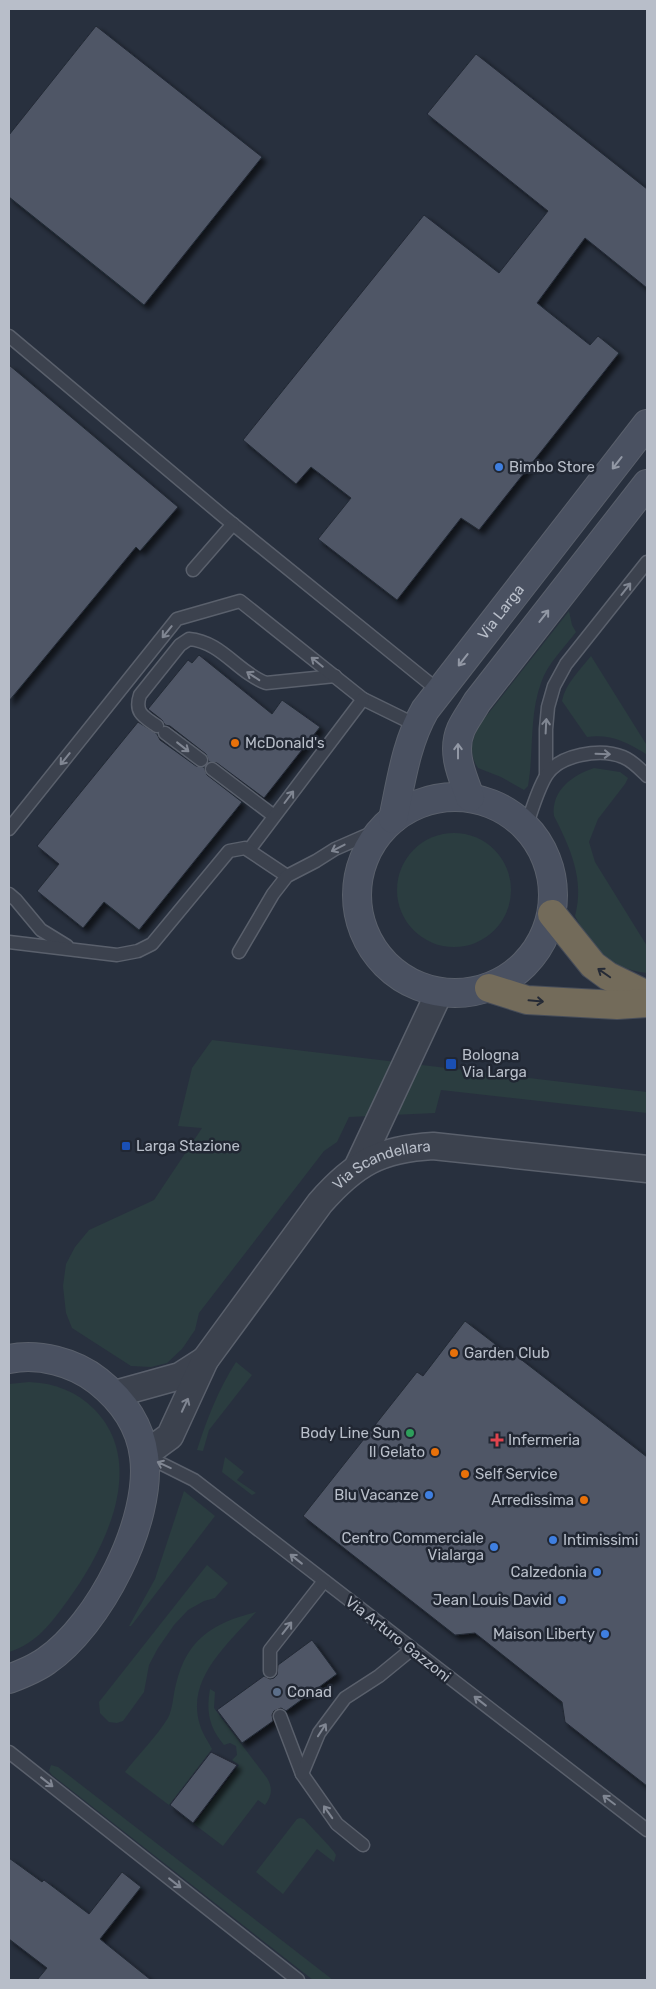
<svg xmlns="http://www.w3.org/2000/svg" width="656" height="1989" font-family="Rubik,sans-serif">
<defs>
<filter id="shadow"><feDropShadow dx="4.5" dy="4.5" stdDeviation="2.5" flood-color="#0009"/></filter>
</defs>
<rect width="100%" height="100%" fill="#28303e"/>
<g fill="#2b3d40">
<path d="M569,611L572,625L576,632C564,648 547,664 541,683C529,716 534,752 528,786L524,790L501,777L478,768C468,754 472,738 480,724Z"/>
<path d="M591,656L646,744V754C626,742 611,734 587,737L562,701C565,684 580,670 591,656Z"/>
<path d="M594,768L620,772L628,778L625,784L598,819L589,842L595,862L647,946V973C608,968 592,949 575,916C585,880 570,847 554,816C551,790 573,775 594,768Z"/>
<circle cx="454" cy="890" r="57"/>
<path d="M212,1040L647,1092V1113L441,1090L435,1113L349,1117L337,1142L324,1151L199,1313L195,1330L182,1349L167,1363L151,1367L131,1366L72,1328L66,1313L63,1286L66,1264L75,1247L89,1230L154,1200L202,1128L178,1126L192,1068Z"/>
<path d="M236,1362L252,1375L209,1430L203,1451L197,1450C207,1419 218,1390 236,1362Z"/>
<path d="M29,1382C54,1383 76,1391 94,1409C148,1464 105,1549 68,1600C52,1622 36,1644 9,1652V1384Z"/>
<path d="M225,1457L244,1472L237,1480L256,1493L252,1495L222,1472Z"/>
<path d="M184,1491L215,1516L131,1626H129L155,1579Z"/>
<path d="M207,1565L228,1583L215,1598L204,1601L188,1610L174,1625L158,1648L149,1665L144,1692L123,1721L117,1723L109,1722L100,1713L99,1702Z"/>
<path d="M256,1612C229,1643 185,1679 200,1725C202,1733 208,1741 212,1749L169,1805L125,1772C138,1755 157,1736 168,1718C173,1708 173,1695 176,1684C187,1639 213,1623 256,1612Z"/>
<path d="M210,1689L215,1692L214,1708L267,1778C273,1788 272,1796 265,1805L258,1800L223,1846L194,1824L239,1765L232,1760L237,1755L236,1746L230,1743L224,1745C209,1727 206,1712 210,1689Z"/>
<path d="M51,1765L58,1767L333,1980H313L52,1775L49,1771Z"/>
<path d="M300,1818L304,1819C310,1826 335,1851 336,1855L334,1862L317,1849L283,1894L256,1872L297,1819Z"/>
</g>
<g fill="#4f5766" stroke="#232935" filter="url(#shadow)">
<path d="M96,26L262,157L144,305L9,197V135Z"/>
<path d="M476,54L647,189V288L585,238L537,303L590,345L598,336L619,353L479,530L461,518L397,600L318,539L351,498L311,467L296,484L243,440L424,215L499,273L548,211L427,114Z"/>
<path d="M9,365L178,507L140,551L136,547L9,701Z"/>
<path d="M199,655L272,714L282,700L320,727L264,798L217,763L209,762L206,754L170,726L165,725L162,720L148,709L188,660L192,663Z"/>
<path d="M138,722L157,734L160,740L196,766L204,767L207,775L242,802L139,930L104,902L83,928L37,891L59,864L37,846Z"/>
<path d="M465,1321L512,1357L514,1354L647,1457V1786L565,1722L562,1702L475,1633L455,1635L303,1516L417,1372L423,1376Z"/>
<path d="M312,1640L337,1674L286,1711L281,1708L274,1711L272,1715L273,1721L242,1743L217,1710L264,1676L270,1679L274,1678L277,1675L278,1665Z"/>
<path d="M211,1752L237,1765L193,1823L170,1805Z"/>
<path d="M9,1858L42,1882L44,1880L89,1914L122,1872L141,1887L100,1939L151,1980H37L47,1968L9,1939Z"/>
</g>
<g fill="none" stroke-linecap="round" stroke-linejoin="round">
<defs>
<g id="lane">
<path d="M9,336L223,516L439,691"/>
<path d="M193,570L233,524"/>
<path d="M157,726C144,717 134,713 140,695L180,645L189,639C222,642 237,672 266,683L335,676"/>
<path d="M165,733L201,760"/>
<path d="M212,769L274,816"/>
<path d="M546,775V729L548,707L554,686L566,664L647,562"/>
<path d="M526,827C532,810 537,791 546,776C559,754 601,748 623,757C633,761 640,769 647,776"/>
<path d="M9,829L177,619L240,601L363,699L416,725"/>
<path d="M249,850L363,699"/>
<path d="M9,894L16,900L41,930L67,946"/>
<path d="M9,942L117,955L138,951L152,944L229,851L245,848L287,876"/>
<path d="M239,952L273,894L287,876L316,861L335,849L383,828"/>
<path d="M144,1455L194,1480L647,1830"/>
<path d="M270,1671V1650L324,1581"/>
<path d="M280,1716L302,1774L337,1824L363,1845"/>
<path d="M9,1752L298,1980"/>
<path d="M302,1774L319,1733L345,1698L379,1676L412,1649"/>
</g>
<g id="street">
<path d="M358,1166L439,993"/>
<path d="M115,1394L180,1376L205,1360"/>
<path id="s1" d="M144,1455L170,1436L205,1360L320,1203C355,1163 380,1149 433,1146L647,1169"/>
</g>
<g id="secondary">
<circle cx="455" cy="895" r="98"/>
<path d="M470,797C462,775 451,752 461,729C465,720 472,711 477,702L647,484"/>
<path id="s2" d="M393,819C401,782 406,743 425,710L647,424"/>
<path d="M9,1359C39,1353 74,1362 98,1381C122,1400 140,1425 144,1456C153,1520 99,1625 46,1661C35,1669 22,1674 9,1679"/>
</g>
<g id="highway">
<path d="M552,914L593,965L608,976L647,995"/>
<path d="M489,988L527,1000L617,1005L647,1003"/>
</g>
</defs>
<use href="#lane" stroke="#5a606c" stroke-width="15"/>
<use href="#street" stroke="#5a606c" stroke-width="29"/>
<use href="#secondary" stroke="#5a606c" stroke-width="30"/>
<use href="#highway" stroke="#474d59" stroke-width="30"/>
<use href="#lane" stroke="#3c424e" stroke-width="12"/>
<use href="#street" stroke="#3c424e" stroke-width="26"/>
<use href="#secondary" stroke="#4a5161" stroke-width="28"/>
<use href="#highway" stroke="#736b5a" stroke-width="28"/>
</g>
<defs><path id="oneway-shaft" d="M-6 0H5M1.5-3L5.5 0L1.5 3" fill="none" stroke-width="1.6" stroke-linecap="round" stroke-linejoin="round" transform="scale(1.25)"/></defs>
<g stroke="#9298a5">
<use href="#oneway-shaft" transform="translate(617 463) rotate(128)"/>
<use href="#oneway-shaft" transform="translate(544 616) rotate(-52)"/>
<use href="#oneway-shaft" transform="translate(463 660) rotate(128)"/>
<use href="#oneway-shaft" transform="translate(458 751) rotate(-90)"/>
</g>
<g stroke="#808692">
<use href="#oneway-shaft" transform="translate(626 589) rotate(-52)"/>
<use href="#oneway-shaft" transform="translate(167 632) rotate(129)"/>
<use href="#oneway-shaft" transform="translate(317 662) rotate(-141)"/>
<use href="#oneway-shaft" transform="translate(253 676) rotate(-147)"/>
<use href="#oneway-shaft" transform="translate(546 726) rotate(-87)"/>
<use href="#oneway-shaft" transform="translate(183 747) rotate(38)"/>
<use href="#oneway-shaft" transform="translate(603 754) rotate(2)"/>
<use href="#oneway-shaft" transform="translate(65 759) rotate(129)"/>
<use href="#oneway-shaft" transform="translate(289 797) rotate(-53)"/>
<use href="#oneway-shaft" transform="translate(338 848) rotate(153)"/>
<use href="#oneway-shaft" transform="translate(185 1405) rotate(-65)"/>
<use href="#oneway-shaft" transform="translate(164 1465) rotate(-155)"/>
<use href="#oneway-shaft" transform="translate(296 1559) rotate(-142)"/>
<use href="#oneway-shaft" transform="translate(287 1628) rotate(-52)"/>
<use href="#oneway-shaft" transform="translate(480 1701) rotate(-142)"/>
<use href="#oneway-shaft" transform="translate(322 1730) rotate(-57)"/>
<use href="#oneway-shaft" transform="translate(47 1782) rotate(38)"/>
<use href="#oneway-shaft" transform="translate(609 1800) rotate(-143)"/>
<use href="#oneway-shaft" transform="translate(328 1812) rotate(-125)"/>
<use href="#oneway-shaft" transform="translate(175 1883) rotate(38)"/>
</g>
<g stroke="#252a35">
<use href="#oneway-shaft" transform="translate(604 973) rotate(-145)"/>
<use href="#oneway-shaft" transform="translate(536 1001) rotate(5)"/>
</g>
<g fill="#3f7fe0" stroke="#212733" stroke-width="2">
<circle cx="499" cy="467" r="5"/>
<circle cx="429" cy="1495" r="5"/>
<circle cx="553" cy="1540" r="5"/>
<circle cx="494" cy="1547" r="5"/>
<circle cx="597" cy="1572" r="5"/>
<circle cx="562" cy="1600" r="5"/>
<circle cx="605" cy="1634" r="5"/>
</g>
<g fill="#e8710a" stroke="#212733" stroke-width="2">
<circle cx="235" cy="743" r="5"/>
<circle cx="454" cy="1353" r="5"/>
<circle cx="435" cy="1452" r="5"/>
<circle cx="465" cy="1474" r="5"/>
<circle cx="584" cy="1500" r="5"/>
</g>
<g fill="#1a4fb4" stroke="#212733" stroke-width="2">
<rect x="445" y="1058" width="12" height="12" rx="2.5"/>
<rect x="121" y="1141" width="10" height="10" rx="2.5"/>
</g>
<circle fill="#2e9e5b" stroke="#212733" stroke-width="2" cx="410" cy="1433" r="5"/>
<path fill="#e0444e" stroke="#212733" stroke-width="2" d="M494.5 1432.5h5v5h5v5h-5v5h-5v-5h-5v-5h5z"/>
<circle fill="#5c6f8a" stroke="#212733" stroke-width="2" cx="277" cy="1692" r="5"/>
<g text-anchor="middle" stroke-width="5" stroke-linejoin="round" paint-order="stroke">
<g font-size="15" fill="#b8bec9" stroke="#212733" text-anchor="start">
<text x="509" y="472">Bimbo Store</text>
<text x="245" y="748">McDonald's</text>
<text x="462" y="1060">Bologna<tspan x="462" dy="17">Via Larga</tspan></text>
<text x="136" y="1151">Larga Stazione</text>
<text x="464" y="1358">Garden Club</text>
<text x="400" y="1438" text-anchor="end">Body Line Sun</text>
<text x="508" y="1445">Infermeria</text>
<text x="425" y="1457" text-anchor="end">Il Gelato</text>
<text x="475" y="1479">Self Service</text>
<text x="419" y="1500" text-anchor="end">Blu Vacanze</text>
<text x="574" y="1505" text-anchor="end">Arredissima</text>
<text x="484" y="1543" text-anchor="end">Centro Commerciale<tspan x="484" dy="17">Vialarga</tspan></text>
<text x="563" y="1545">Intimissimi</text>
<text x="587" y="1577" text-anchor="end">Calzedonia</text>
<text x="552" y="1605" text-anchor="end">Jean Louis David</text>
<text x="595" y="1639" text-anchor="end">Maison Liberty</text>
<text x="287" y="1697">Conad</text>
</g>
<g font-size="15" fill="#b8bec9" stroke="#212733">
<text dy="5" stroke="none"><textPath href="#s2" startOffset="238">Via Larga</textPath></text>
<text dy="5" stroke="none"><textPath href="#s1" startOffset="386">Via Scandellara</textPath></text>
<text transform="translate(398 1639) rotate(38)" y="5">Via Arturo Gazzoni</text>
</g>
</g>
<rect width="656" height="1989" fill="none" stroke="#b8bec9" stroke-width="20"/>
</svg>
